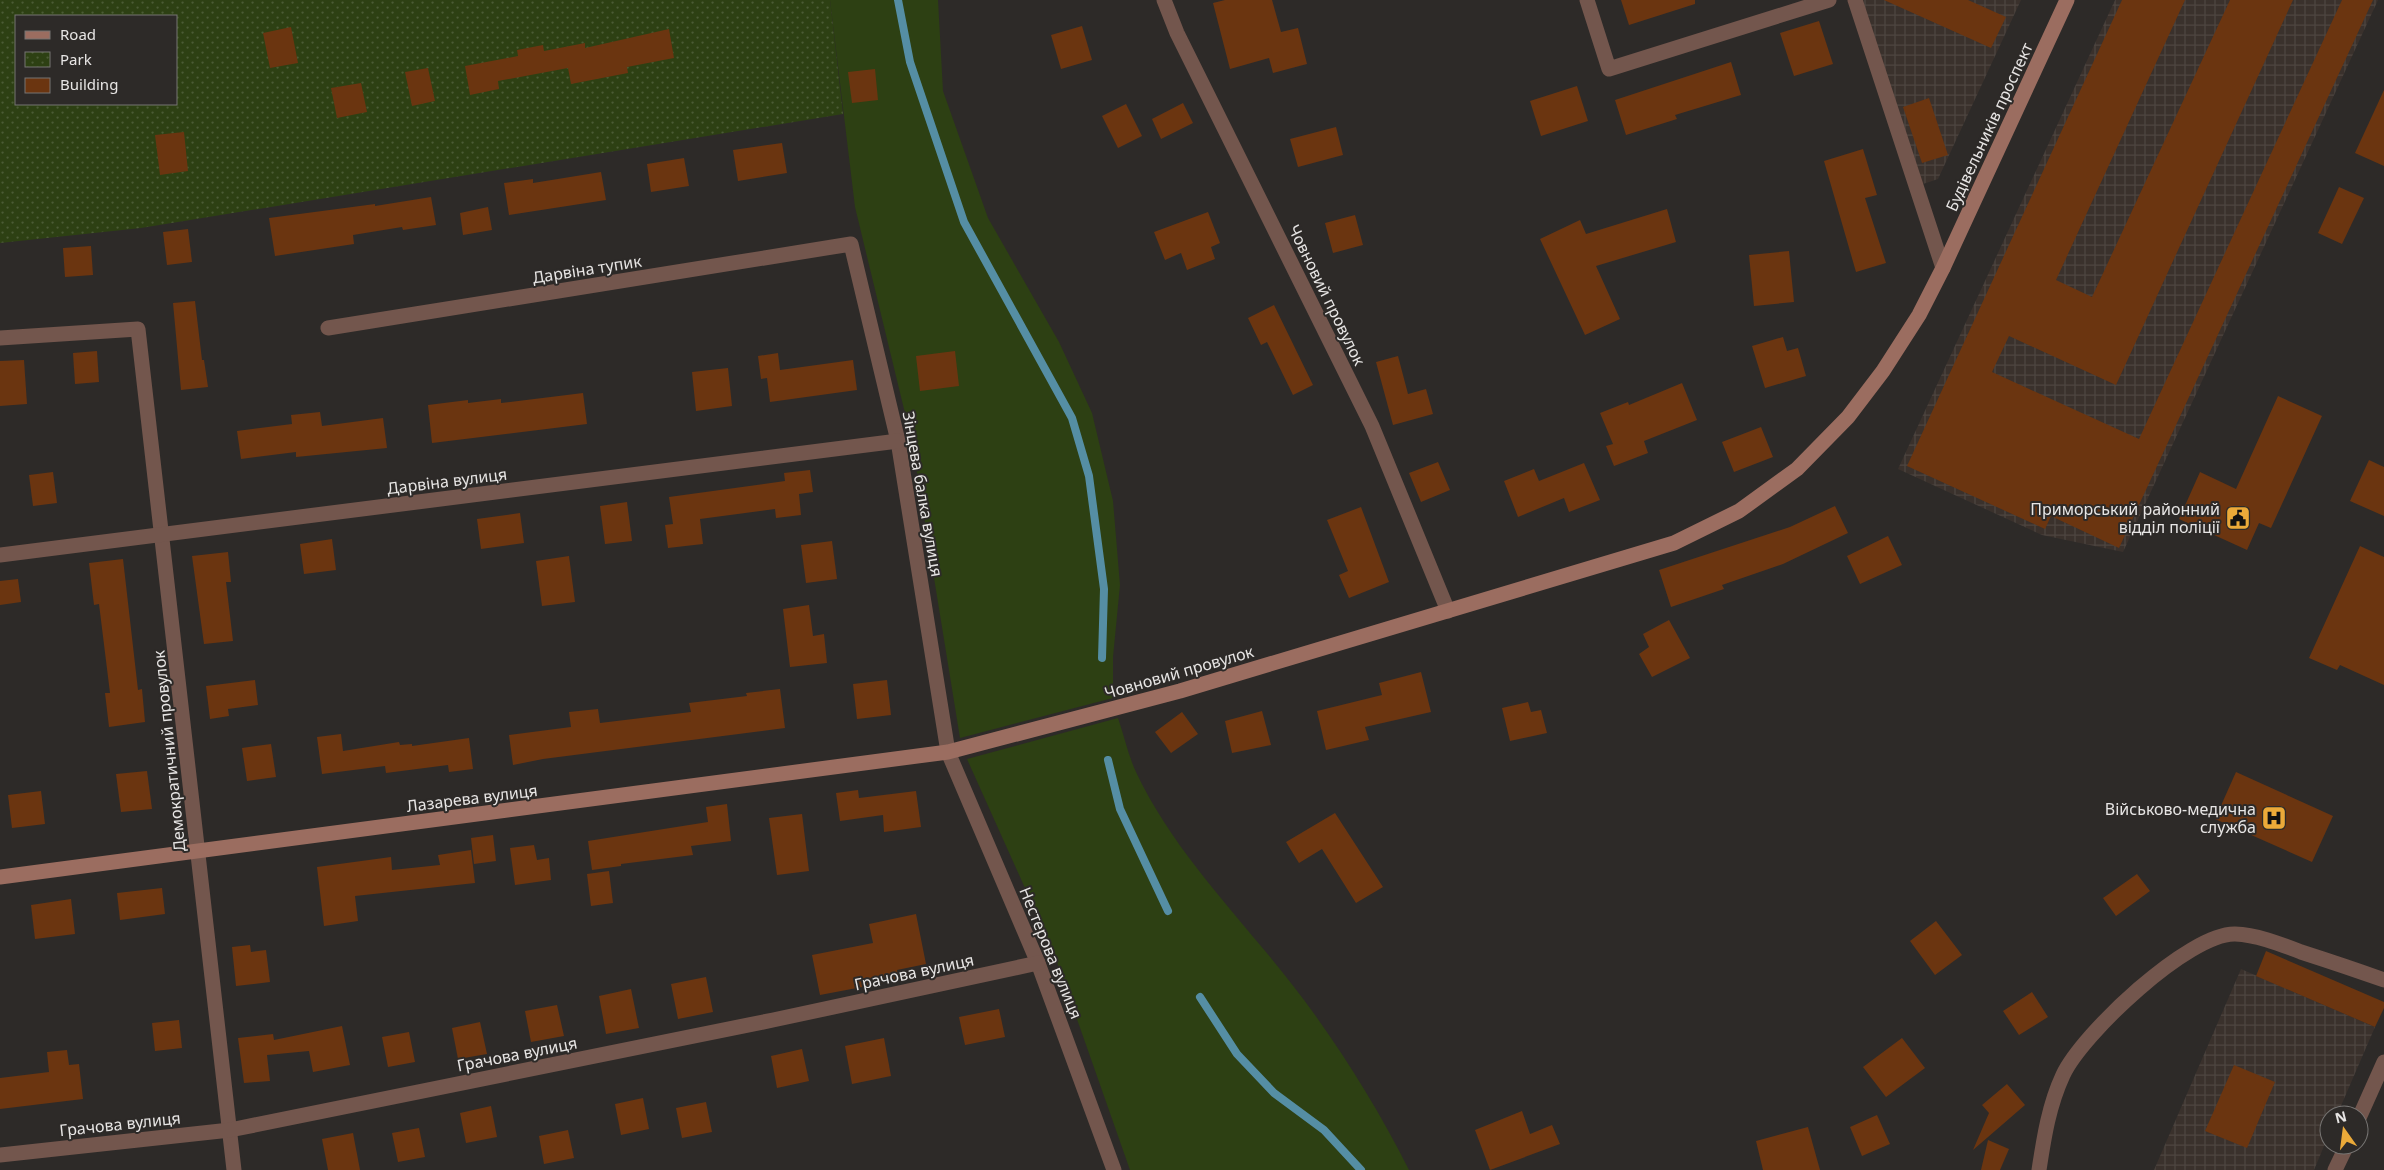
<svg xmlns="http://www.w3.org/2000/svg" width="2384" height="1170" font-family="'Noto Sans',sans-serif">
<defs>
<pattern id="industrial-grid" width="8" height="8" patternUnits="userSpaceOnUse" patternTransform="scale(1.25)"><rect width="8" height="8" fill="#3a312c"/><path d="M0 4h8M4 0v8" fill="none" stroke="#4d4540"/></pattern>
<pattern id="park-dots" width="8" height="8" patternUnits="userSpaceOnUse" patternTransform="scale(1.25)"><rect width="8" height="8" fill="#2d4013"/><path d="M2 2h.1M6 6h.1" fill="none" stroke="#4b5b35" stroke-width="1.8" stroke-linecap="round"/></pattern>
</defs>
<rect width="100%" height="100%" fill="#2d2a28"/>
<g fill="url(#industrial-grid)">
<path d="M1862,0H2021L1938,179L1923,184Z"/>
<path d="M2115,0H2378L2123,552L2042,535L1898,469Z"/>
<path d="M2241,969L2375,1027L2337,1115H2329V1134L2314,1170H2154Z"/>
</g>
<g fill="#2d4013">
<path d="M830,0H938L943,91L988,218L1059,342L1092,413L1113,501L1120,585L1113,657V698L960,738L912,442L855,207Z"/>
<path d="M1118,718C1124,735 1128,755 1136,772C1179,863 1257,933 1315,1015C1350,1064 1382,1116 1409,1170H1130L1052,948L967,759Z"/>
</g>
<path fill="url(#park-dots)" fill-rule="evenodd" d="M0,0H830L843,114L141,228L0,243ZM16,16H176V104H16Z"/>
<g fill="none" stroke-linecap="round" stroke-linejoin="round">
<g stroke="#558ea4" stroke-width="8">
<path d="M898,0L910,62L964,222L1072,418L1089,476L1104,589L1102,658"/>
<path d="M1108,760L1120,809L1168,911"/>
<path d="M1200,997L1237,1054L1274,1093L1324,1130L1361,1170"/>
</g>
</g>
<g fill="#6b3510">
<path d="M1225,0H1272L1281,32L1298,28L1307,64L1273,73L1269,58L1230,69L1213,3Z"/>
<path d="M1621,0H1695V4L1629,25Z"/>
<path d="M1884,0H1968L2006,17L1991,48Z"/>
<path d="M2122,0H2185L2056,280L2092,297L2230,0H2293L2116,385L2009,336L1992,372L2139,439L2342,0H2373L2119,548L2051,516L2045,529L1907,466Z"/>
<path d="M1819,21L1833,64L1794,76L1780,33Z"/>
<path d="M1082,26L1092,60L1061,69L1051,35Z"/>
<path d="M291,27L298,63L270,68L263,33Z"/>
<path d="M669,29L674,58L627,67L628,73L571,84L568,68L498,81L499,89L470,95L465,66L518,56L517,50L543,45L544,51L585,43V48Z"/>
<path d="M1731,62L1741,95L1675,115L1677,119L1626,135L1615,100Z"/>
<path d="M428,68L435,101L412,106L405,72Z"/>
<path d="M875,69L878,100L852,103L848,72Z"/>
<path d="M361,83L367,112L337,118L331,88Z"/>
<path d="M1577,86L1588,121L1541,136L1530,101Z"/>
<path d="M2384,90V166L2355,153Z"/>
<path d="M1929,98L1948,155L1922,163L1903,107Z"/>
<path d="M1183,103L1193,123L1161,139L1152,119Z"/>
<path d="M1126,104L1142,136L1118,148L1102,116Z"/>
<path d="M1336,127L1343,155L1298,167L1290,139Z"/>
<path d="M184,132L188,171L160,175L155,135Z"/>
<path d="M782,143L787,173L738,181L733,150Z"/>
<path d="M1863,149L1877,195L1865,198L1886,263L1856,272L1824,161Z"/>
<path d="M684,158L689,186L651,192L647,164Z"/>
<path d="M601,172L606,200L509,215L504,183L533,179V183Z"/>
<path d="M2339,187L2364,198L2342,244L2318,233Z"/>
<path d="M431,197L436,225L403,230L402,227L353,235L354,244L275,256L269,218L375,204V206Z"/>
<path d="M488,207L492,230L463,235L460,213Z"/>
<path d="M1667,209L1676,242L1596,266L1620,319L1585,335L1540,239L1580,220L1586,234Z"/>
<path d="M1208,212L1220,243L1211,247L1215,259L1187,270L1181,253L1165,260L1154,232Z"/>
<path d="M1355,215L1363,245L1333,253L1325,223Z"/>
<path d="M188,229L192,262L167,265L163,232Z"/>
<path d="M91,246L93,275L65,277L63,248Z"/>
<path d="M1789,251L1794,302L1754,306L1749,255Z"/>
<path d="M195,301L202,360H204L208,387L181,390L173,303Z"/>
<path d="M1274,305L1313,385L1293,395L1267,342L1261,345L1248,318Z"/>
<path d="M1783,337L1787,351L1798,348L1806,376L1765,388L1752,346Z"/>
<path d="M97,351L99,382L75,384L73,353Z"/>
<path d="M955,351L959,386L920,391L916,356Z"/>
<path d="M778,353L780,370L853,360L857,390L770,402L767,378L761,379L758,356Z"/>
<path d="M1398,356L1408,394L1426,389L1433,414L1393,425L1376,362Z"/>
<path d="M24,360L27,404L0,406V361Z"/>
<path d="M728,368L732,406L696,411L692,372Z"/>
<path d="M1682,383L1697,420L1644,441L1648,453L1614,466L1606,446L1613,444L1600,413L1628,402L1629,405Z"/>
<path d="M583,393L587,424L432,443L428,405L468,400V403L501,399V403Z"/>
<path d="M2278,396L2322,416L2271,528L2259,523L2247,550L2179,519L2200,472L2236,489Z"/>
<path d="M320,412L322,426L383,418L387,448L296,457V452L241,459L237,431L292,424L291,415Z"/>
<path d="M1761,427L1773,457L1734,472L1722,442Z"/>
<path d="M2369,460L2384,467V516L2350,501Z"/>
<path d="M1438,462L1450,490L1421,502L1409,473Z"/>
<path d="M1584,463L1600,500L1569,512L1564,498L1518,517L1504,481L1534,469L1539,481Z"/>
<path d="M810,470L813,492L799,494L801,515L776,518L775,509L700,519L703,544L668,548L665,525L673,524L669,497L785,481L784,473Z"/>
<path d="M53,472L57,503L33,506L29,475Z"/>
<path d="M627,502L632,541L605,544L600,506Z"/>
<path d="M1835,506L1848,533L1783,564L1722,585L1724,589L1671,607L1659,570L1790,527Z"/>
<path d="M1361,507L1389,582L1349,598L1339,575L1348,571L1327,520Z"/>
<path d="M520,513L524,543L481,549L477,519Z"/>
<path d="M1888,536L1902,565L1860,584L1847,556Z"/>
<path d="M332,539L336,570L304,574L300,544Z"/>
<path d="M832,541L837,579L806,583L801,545Z"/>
<path d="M2360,546L2384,557V685L2340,665L2337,670L2309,658Z"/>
<path d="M228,552L231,582H226L233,641L204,644L192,556Z"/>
<path d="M569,556L575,602L542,606L536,561Z"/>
<path d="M123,559L138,690L142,689L145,722L109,727L105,693H110L99,604L94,605L89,563Z"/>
<path d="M18,579L21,602L0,605V581Z"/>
<path d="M809,605L813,636L824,634L827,663L790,667L783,609Z"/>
<path d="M1669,620L1690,658L1652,677L1639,654L1649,647L1643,634Z"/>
<path d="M1421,672L1431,712L1365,727L1369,740L1326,750L1317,711L1382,695L1379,683Z"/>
<path d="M255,680L258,705L228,709L229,716L210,719L206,686Z"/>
<path d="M887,680L891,715L857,719L853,684Z"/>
<path d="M780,689L785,728L543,759L513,765L509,735L571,727L569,712L598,709L600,723L691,712L689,703L747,696L746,693Z"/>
<path d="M1528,702L1531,712L1541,710L1547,733L1510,741L1502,708Z"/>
<path d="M1262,711L1271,745L1232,753L1225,721Z"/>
<path d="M1182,712L1198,734L1171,753L1155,732Z"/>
<path d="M341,734L343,751L399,742L400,745L412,744V746L469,738L473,769L449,772L448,765L386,773L385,766L322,774L317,737Z"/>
<path d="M271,744L276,777L247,781L242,748Z"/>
<path d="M147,771L152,809L121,812L116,774Z"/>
<path d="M2236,772L2333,816L2312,862L2215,819Z"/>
<path d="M858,790L859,798L916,791L921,827L884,832L883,815L840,821L836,793Z"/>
<path d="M41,791L45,824L12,828L8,795Z"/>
<path d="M727,804L731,841L691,846L693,855L621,864V866L592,870L588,841L708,822L706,807Z"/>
<path d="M1335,813L1383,887L1356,903L1322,849L1299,863L1286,842Z"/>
<path d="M802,814L809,871L777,875L769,818Z"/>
<path d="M493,835L496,861L474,864L471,838Z"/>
<path d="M534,845L537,860L549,858L551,880L515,885L510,848Z"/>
<path d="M471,850L475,883L355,896L358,921L324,926L317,867L391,857L392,870L440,865L438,855Z"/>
<path d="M609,871L613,903L591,906L587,874Z"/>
<path d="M2137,874L2150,891L2116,916L2103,898Z"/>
<path d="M162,888L165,914L120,920L117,893Z"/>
<path d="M71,899L75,934L35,939L31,905Z"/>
<path d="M916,914L926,964L897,970L899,980L820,995L812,955L873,943L869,924Z"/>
<path d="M1936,921L1962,955L1935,975L1910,941Z"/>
<path d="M250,945L251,952L266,950L270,982L236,986L232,947Z"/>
<path d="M2266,951L2384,1002V1008L2375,1027L2256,976Z"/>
<path d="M706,977L713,1012L678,1019L671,984Z"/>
<path d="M631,989L639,1028L606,1034L599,996Z"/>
<path d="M2032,992L2048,1017L2019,1035L2003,1011Z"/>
<path d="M557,1005L564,1036L531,1042L525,1011Z"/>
<path d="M999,1009L1005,1037L965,1045L959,1017Z"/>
<path d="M179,1020L182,1048L155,1051L152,1023Z"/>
<path d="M480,1022L487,1054L458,1059L452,1028Z"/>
<path d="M342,1026L350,1065L313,1072L309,1051L267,1055L270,1081L244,1083L238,1038L273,1034L274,1040Z"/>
<path d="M409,1032L415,1062L388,1067L382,1037Z"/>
<path d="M884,1038L891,1076L852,1084L845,1046Z"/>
<path d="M1902,1038L1925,1068L1886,1097L1863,1067Z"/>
<path d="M802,1049L809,1081L777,1088L771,1056Z"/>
<path d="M67,1050L69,1065L79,1064L83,1099L0,1109V1078L49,1072L47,1052Z"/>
<path d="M2234,1065L2275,1082L2247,1148L2205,1131Z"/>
<path d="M2007,1084L2025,1105L1973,1150L1989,1113L1982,1105Z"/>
<path d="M643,1098L649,1129L621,1135L615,1104Z"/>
<path d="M706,1102L712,1132L682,1138L676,1108Z"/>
<path d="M491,1106L497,1137L466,1143L460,1113Z"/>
<path d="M1522,1111L1530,1134L1552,1125L1560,1144L1490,1170L1475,1130Z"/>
<path d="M1877,1115L1890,1144L1862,1156L1850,1127Z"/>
<path d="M1808,1127L1820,1170H1763L1756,1141Z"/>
<path d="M419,1128L425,1157L398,1162L392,1133Z"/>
<path d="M568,1130L574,1158L544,1164L539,1136Z"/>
<path d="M353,1133L360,1170H328L322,1139Z"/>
<path d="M1988,1140L2009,1149L2000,1170H1981Z"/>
</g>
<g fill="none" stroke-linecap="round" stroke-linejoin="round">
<g stroke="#73564d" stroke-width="15">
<path d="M1164,0L1177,33L1372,426L1448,611"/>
<path d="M1587,0L1609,69L1829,0"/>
<path d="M1855,0L1943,268"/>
<path d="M328,328L851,244L898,441L948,752L1038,963L1114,1170"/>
<path d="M0,338L138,329L234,1170"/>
<path d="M0,555L898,441"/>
<path d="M2359,1118L2384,1062"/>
<path d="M0,1155L230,1130L773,1020L1038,963"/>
<path d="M2039,1170C2044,1137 2049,1105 2063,1075C2082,1034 2189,933 2235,934C2258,935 2280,944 2301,952C2329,961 2356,970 2384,980"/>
<path d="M2335,1170L2347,1145"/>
</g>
<path stroke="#9b6d60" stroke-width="15" d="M0,877L948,752L1180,691L1674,543L1739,511L1797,469L1848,417L1883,371L1919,315L1943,268L2067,0"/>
</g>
<defs>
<symbol id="civic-square" viewBox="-11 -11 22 22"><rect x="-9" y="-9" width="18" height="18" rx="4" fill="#ebaa39" stroke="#2d2a28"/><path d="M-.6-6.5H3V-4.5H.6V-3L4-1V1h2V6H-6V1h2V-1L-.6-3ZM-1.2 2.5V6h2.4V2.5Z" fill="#111"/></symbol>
<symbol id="hospital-square" viewBox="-11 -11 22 22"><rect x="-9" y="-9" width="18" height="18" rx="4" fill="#ebaa39" stroke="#2d2a28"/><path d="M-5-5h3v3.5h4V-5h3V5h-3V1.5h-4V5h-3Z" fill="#111"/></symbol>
</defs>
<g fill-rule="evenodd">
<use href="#civic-square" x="2224" y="504" width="28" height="28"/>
<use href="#hospital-square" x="2260" y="804" width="28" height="28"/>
</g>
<g text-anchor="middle" stroke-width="4" stroke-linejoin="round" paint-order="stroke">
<g font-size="16" fill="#e7e5e4" stroke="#2d2a28">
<text transform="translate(1989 127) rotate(-65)" y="6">Будівельників проспект</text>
<text transform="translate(587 269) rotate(-9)" y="6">Дарвіна тупик</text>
<text transform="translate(1327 295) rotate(64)" y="6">Човновий провулок</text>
<text transform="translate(447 481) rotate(-7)" y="6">Дарвіна вулиця</text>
<text transform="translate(923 494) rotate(80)" y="6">Зінцева балка вулиця</text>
<text transform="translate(1179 672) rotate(-16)" y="6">Човновий провулок</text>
<text transform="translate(169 751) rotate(-96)" y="6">Демократичний провулок</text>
<text transform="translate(472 798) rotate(-7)" y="6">Лазарева вулиця</text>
<text transform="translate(1051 953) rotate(68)" y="6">Нестерова вулиця</text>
<text transform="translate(914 972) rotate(-12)" y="6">Грачова вулиця</text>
<text transform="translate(517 1054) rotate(-11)" y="6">Грачова вулиця</text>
<text transform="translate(120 1124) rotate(-6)" y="6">Грачова вулиця</text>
</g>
<g font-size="16" fill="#e7e5e4" stroke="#2d2a28" text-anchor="end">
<text x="2220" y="515">Приморський районний<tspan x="2220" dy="18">відділ поліції</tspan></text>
<text x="2256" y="815">Військово-медична<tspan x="2256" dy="18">служба</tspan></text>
</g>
</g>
<rect x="15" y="15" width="162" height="90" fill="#2d2a28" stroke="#777573"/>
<rect x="25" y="31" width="25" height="8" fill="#9b6d60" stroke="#777573"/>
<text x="60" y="40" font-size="15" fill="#e7e5e4">Road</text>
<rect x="25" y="52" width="25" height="15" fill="url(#park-dots)" stroke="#777573"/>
<text x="60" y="65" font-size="15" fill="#e7e5e4">Park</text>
<rect x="25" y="78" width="25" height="15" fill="#6b3510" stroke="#777573"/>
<text x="60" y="90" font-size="15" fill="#e7e5e4">Building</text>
<g transform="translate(2344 1130) rotate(346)"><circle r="24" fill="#2d2a28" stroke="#777573"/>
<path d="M0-4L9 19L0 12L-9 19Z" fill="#ebaa39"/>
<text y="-8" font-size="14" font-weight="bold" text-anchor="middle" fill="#e7e5e4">N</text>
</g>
</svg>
